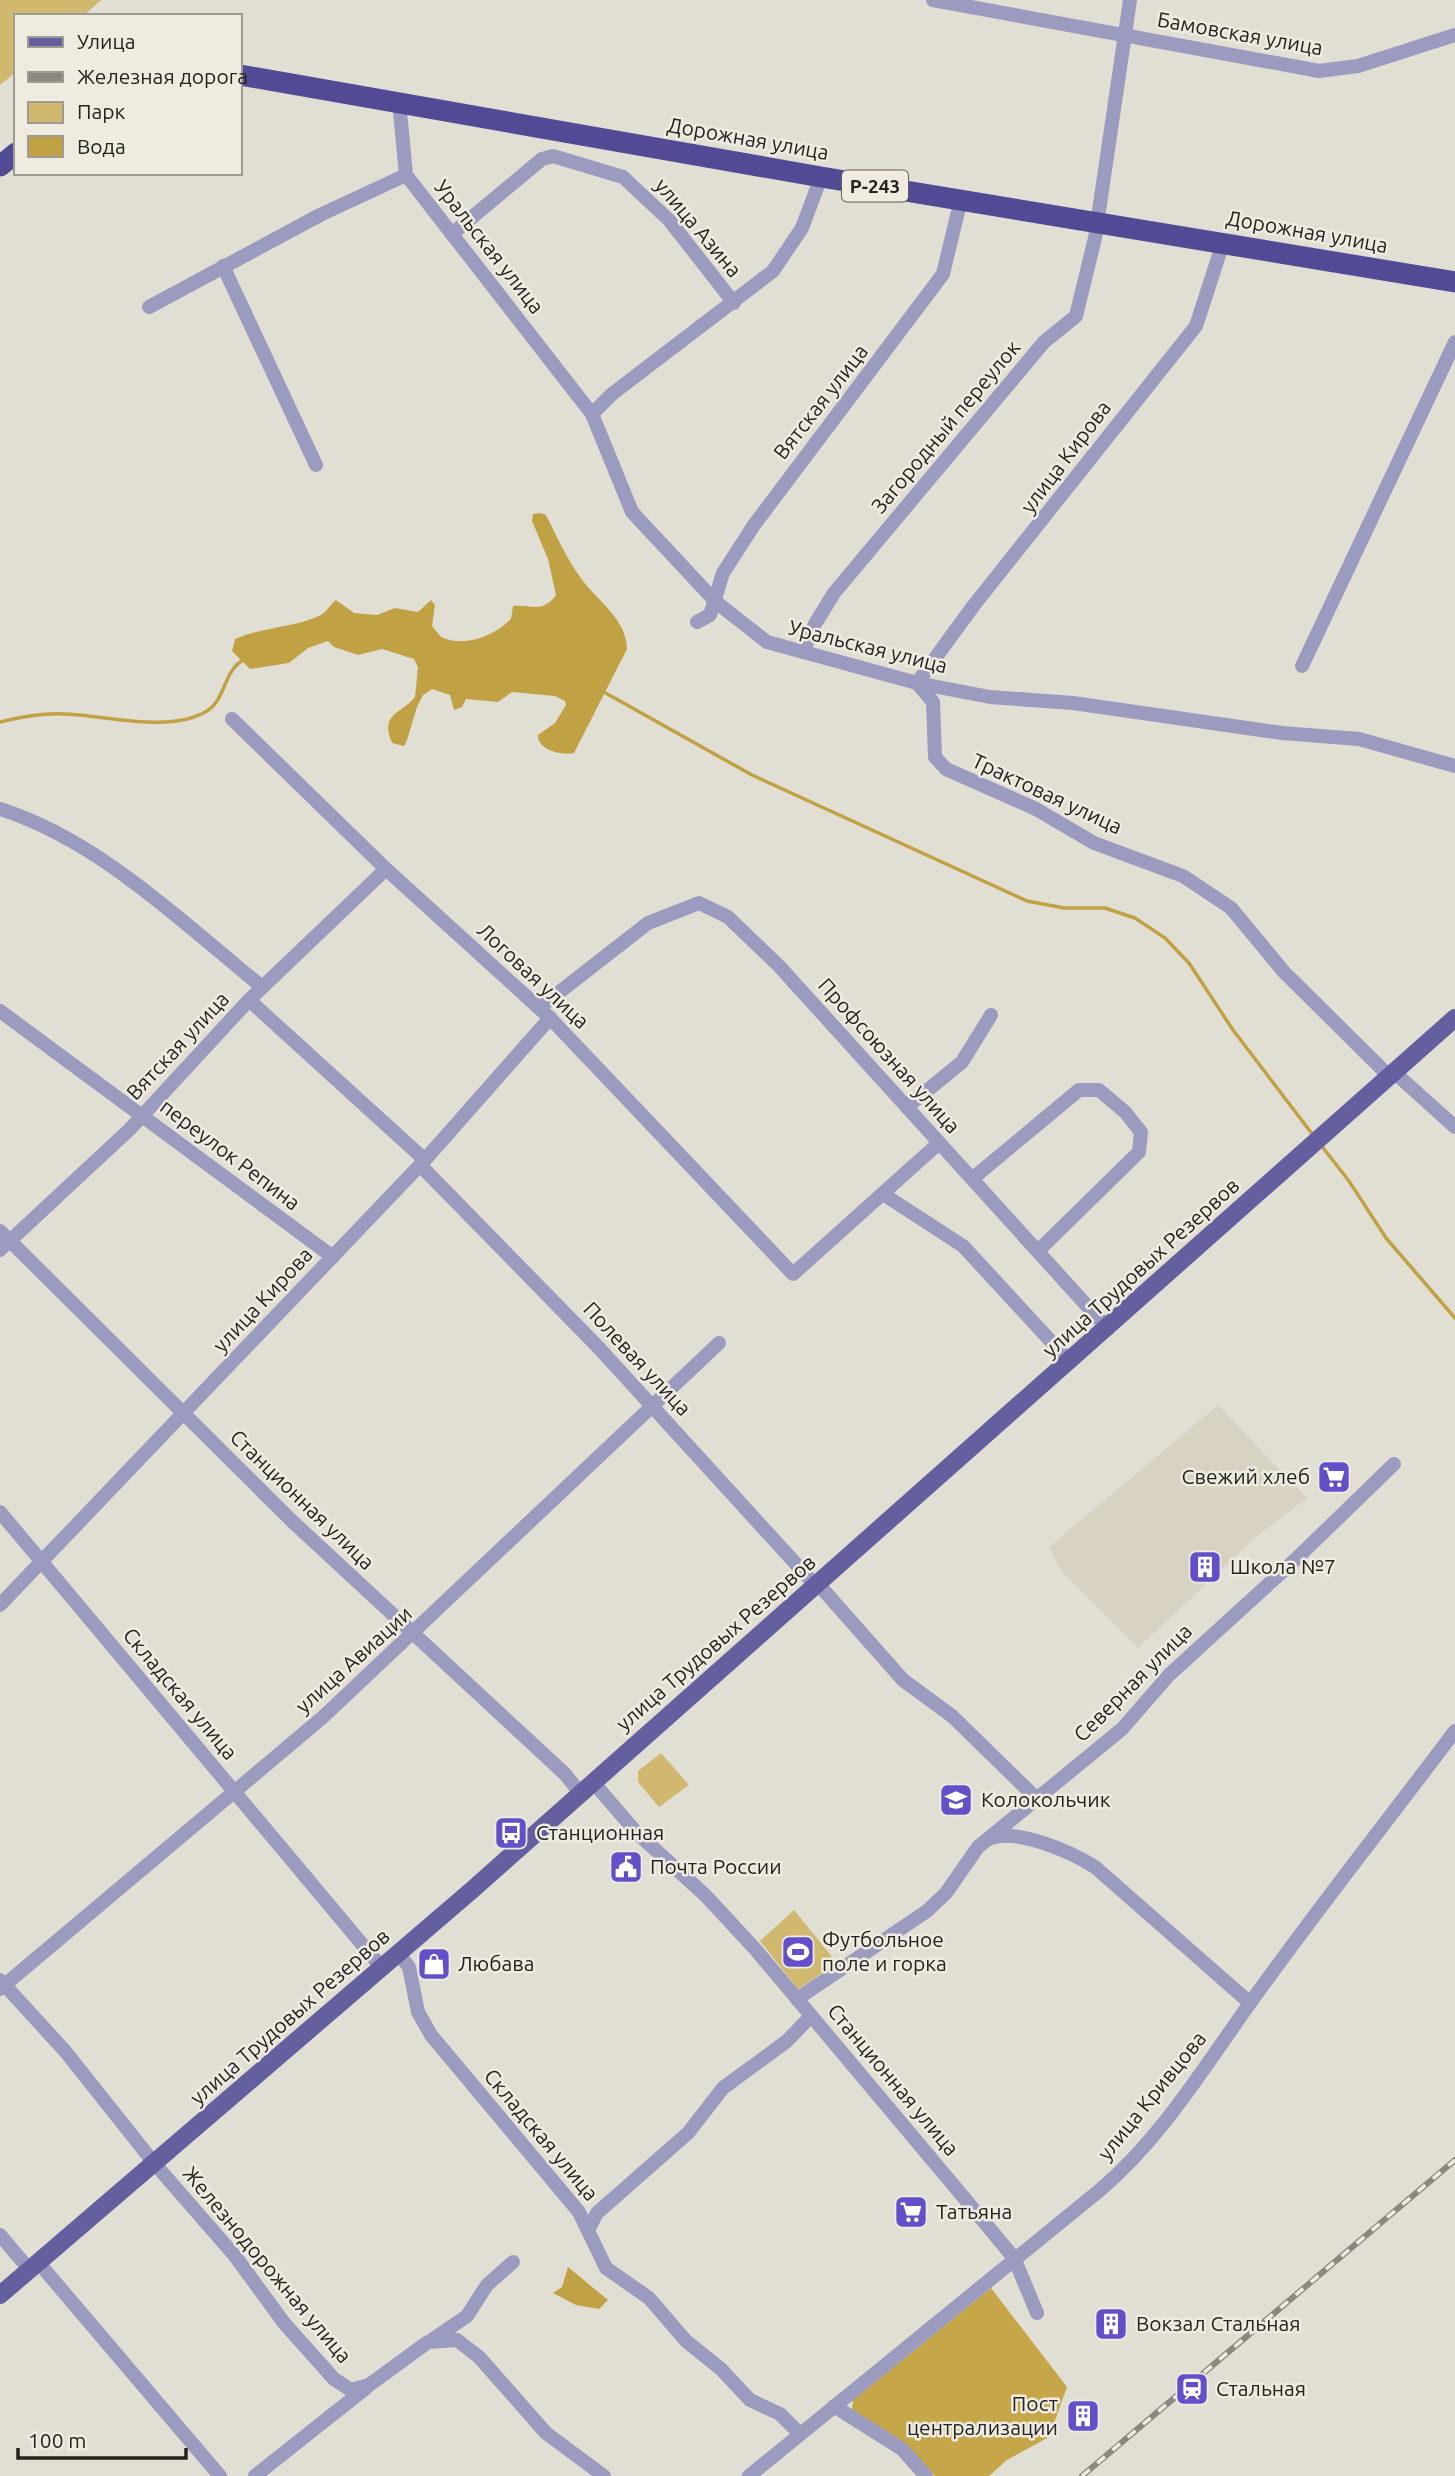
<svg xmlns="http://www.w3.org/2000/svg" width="1455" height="2476" font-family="Ubuntu,sans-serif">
<rect width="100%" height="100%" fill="#e1ded4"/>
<path fill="#d8d2c2" d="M1218,1405L1307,1498L1256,1537L1138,1648L1061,1571L1049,1547Z"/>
<g fill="#d0b86e">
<path d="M0,0H101L83,16H16V72L0,85Z"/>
<path d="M661,1753L689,1785L659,1807L638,1782V1771Z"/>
<path d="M794,1910L837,1963L798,1989L760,1941Z"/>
</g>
<path fill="#c5a749" d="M991,2288L1067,2387L1049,2437L1007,2460L989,2476H935L852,2409L853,2400Z"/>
<g fill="#c0a244">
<path d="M540,513L546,515C556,535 567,559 580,577C596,600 627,619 627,649L574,753C562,756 537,750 538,735L555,723L566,705L565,701L555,696L512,692L498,702L466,699L462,707L454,710L450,695L432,689L423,695L417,707L407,740L404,746L392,743C379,713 402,714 415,697L418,667L414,659L382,649L358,655L334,647L328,641L308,648L289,663L250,669L232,651L235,639C262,627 294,628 321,615C328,611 330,604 336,600L354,613L377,615L395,608L418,612L431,600L435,605L432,626L441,637C465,648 494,636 511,619L513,606C529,604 543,614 556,595L548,559L532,521L533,514Z"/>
<path d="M568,2267L608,2300L599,2309L576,2305L553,2293L562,2287Z"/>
</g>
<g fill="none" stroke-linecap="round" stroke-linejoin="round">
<g stroke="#c0a244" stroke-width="3.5">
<path d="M602,691L752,775L1027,901L1064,908H1105L1135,918L1165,938L1189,963L1233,1030L1313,1135"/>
<path d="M0,722C22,717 41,713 64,714C105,715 169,734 207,711C226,699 223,672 243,660"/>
<path d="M1320,1144L1349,1181L1386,1238L1455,1318"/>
</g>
<g stroke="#9b9abf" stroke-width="14">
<path d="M933,0L1319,71L1358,66L1455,35"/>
<path d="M399,101L406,175L592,414L632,512L716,602L767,642L917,683L990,697L1073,703L1282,733L1359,739L1455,766"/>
<path d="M452,234L542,159L553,156L623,177L669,220L734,303"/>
<path d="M1223,243L1196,326L974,605L917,683L933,702L935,757L946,769L1036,809L1094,843L1183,876L1231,908L1284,972L1390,1077"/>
<path d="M223,266L316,465"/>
<path d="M149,307L320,215L406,175"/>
<path d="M592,414L612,394L773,271L802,228L821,177"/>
<path d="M697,622L710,615L723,573L754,525L943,274L961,199"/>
<path d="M803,652L815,624L834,593L1044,342L1076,316L1095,238L1130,0"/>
<path d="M1302,666L1455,342"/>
<path d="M232,719L386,869L550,1018L793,1274L939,1143"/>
<path d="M0,809C100,841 182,922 262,987"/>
<path d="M249,1000L425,1160"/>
<path d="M539,1008L648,923L699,903L728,917L779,966L1108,1329"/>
<path d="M0,1011L333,1257"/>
<path d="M1395,1073L1455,1127"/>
<path d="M907,1107L962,1062L991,1015"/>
<path d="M420,1165L599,1348L817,1587"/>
<path d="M972,1179L1079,1090H1099L1125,1112L1141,1132L1139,1152L1038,1251"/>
<path d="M883,1194L963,1246L1070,1362"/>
<path d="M0,1231L292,1521L565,1774L580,1793"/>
<path d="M0,1250L130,1129L249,1000L386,869"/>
<path d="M0,1512L382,1968"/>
<path d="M819,1585L903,1680L952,1716L1037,1799"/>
<path d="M0,1605L423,1162L550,1018"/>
<path d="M592,1781L637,1833L706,1896L756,1950L955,2187L1014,2258L1037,2313"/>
<path d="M989,1839C1016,1827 1071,1852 1095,1867L1250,2003"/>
<path d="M398,1953L409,1967L418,2012L431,2035L579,2212L606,2268L649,2298L686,2341L721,2369L750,2400L780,2414L800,2434"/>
<path d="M0,1980L65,2051L154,2163L235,2256L284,2323L334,2379L351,2390L369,2385L428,2342L457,2340L479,2357L546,2433L604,2476"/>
<path d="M0,1989L323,1717L719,1343"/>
<path d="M797,1999L927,1911L946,1893L978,1847L1122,1729L1169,1675L1295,1560L1394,1464"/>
<path d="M588,2230L597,2213L688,2133L723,2088L787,2041L811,2016"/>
<path d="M0,2235L29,2269"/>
<path d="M38,2262L220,2476"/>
<path d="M432,2340L467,2316L487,2285L513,2262"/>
<path d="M834,2406L902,2449L926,2476"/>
<path d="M255,2476L366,2388"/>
<path d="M749,2476L1100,2190C1162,2138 1206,2064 1253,1999C1318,1908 1388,1820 1455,1731"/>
</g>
<path stroke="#6460a0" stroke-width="18" d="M0,2295L472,1890L1455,1018"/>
<g stroke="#524a94" stroke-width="21">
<path d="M240,75L821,177L1455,282"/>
<path d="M0,166L16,153"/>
</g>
<defs>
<path id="rail" d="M1082,2476L1455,2160"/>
</defs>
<use href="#rail" stroke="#8a8881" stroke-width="6"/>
<use href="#rail" stroke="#efebe1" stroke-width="3.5" stroke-dasharray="10" stroke-linecap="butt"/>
</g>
<defs>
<symbol id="supermarket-square" viewBox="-11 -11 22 22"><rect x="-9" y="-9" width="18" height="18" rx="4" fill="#6350c9" stroke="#efebe1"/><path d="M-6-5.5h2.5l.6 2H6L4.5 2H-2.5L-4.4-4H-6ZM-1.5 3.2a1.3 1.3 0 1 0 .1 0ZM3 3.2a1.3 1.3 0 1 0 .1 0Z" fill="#fff"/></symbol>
<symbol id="building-square" viewBox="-11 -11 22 22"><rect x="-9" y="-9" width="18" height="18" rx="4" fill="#6350c9" stroke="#efebe1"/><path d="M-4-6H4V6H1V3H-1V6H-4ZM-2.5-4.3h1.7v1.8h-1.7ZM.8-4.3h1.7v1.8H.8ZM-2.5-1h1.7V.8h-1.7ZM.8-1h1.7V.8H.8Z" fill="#fff"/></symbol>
<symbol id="school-square" viewBox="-11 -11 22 22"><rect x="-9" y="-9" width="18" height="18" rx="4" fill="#6350c9" stroke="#efebe1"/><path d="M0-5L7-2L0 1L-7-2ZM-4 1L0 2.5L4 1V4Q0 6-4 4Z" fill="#fff"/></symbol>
<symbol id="bus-square" viewBox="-11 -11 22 22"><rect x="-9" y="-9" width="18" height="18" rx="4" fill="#6350c9" stroke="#efebe1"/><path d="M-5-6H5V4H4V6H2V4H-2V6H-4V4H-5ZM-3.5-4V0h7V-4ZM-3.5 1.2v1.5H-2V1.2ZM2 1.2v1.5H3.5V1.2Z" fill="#fff"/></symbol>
<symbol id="civic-square" viewBox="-11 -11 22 22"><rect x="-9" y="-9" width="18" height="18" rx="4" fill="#6350c9" stroke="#efebe1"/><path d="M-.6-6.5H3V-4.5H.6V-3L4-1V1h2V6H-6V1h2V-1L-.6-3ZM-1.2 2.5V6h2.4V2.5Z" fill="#fff"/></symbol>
<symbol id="stadium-square" viewBox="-11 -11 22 22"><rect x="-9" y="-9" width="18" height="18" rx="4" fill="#6350c9" stroke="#efebe1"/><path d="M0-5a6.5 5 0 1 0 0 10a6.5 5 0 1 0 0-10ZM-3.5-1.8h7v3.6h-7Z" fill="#fff"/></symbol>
<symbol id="shop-square" viewBox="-11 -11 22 22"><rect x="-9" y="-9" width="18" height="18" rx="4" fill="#6350c9" stroke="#efebe1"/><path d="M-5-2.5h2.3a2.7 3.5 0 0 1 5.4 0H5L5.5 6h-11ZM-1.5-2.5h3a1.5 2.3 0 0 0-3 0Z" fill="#fff"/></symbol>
<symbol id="station-square" viewBox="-11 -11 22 22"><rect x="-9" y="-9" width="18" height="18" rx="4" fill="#6350c9" stroke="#efebe1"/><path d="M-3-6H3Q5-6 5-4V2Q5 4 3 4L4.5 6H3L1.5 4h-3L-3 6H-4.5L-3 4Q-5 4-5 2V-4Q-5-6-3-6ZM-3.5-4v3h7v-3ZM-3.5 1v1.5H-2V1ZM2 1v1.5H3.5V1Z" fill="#fff"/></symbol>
</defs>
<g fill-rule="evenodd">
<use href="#supermarket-square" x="1315" y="1458" width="38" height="38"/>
<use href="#building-square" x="1186" y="1548" width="38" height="38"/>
<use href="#school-square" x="937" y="1781" width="38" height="38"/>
<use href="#bus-square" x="492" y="1814" width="38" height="38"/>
<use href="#civic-square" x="607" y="1848" width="38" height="38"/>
<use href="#stadium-square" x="779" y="1933" width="38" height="38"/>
<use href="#shop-square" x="415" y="1945" width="38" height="38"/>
<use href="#supermarket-square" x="892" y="2193" width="38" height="38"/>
<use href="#building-square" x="1092" y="2305" width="38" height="38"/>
<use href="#station-square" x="1173" y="2370" width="38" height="38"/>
<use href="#building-square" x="1064" y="2397" width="38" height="38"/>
</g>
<g text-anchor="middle" stroke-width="5" stroke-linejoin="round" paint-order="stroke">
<rect fill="#efebe1" stroke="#615f59" stroke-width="2" x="842" y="170.5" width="66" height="31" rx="5"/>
<g font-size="19" font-weight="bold" fill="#24231f">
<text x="875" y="193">Р-243</text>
</g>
<g font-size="21" fill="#24231f" stroke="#efebe1">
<text transform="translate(1240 34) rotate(10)" y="7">Бамовская улица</text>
<text transform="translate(748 139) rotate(10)" y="7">Дорожная улица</text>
<text transform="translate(698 228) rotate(50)" y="7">улица Азина</text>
<text transform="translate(1307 232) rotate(10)" y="7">Дорожная улица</text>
<text transform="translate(489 247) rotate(52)" y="7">Уральская улица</text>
<text transform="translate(821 402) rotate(-52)" y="7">Вятская улица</text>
<text transform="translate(946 427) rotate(-50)" y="7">Загородный переулок</text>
<text transform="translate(1066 457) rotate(-53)" y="7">улица Кирова</text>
<text transform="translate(868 647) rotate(14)" y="7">Уральская улица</text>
<text transform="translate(1047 794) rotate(25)" y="7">Трактовая улица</text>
<text transform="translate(533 976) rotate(43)" y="7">Логовая улица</text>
<text transform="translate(178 1046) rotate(-47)" y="7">Вятская улица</text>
<text transform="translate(889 1056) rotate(48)" y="7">Профсоюзная улица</text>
<text transform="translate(230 1155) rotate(37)" y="7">переулок Репина</text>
<text transform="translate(1141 1268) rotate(-42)" y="7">улица Трудовых Резервов</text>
<text transform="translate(263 1300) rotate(-47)" y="7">улица Кирова</text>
<text transform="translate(637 1359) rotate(47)" y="7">Полевая улица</text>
<text transform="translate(302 1500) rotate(44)" y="7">Станционная улица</text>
<text transform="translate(716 1643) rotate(-41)" y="7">улица Трудовых Резервов</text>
<text transform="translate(354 1660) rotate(-42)" y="7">улица Авиации</text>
<text transform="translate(1133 1683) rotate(-45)" y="7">Северная улица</text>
<text transform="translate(180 1694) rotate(50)" y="7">Складская улица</text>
<text transform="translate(290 2017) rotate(-41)" y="7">улица Трудовых Резервов</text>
<text transform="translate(893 2080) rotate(50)" y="7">Станционная улица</text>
<text transform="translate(1152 2096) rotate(-51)" y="7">улица Кривцова</text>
<text transform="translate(541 2135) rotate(50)" y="7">Складская улица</text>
<text transform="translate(267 2265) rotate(50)" y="7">Железнодорожная улица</text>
</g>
<g font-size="21" fill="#24231f" stroke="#efebe1" text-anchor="start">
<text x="1310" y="1484" text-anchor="end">Свежий хлеб</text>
<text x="1230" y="1574">Школа №7</text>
<text x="981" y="1807">Колокольчик</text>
<text x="536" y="1840">Станционная</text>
<text x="650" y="1874">Почта России</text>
<text x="822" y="1947">Футбольное<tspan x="822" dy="24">поле и горка</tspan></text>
<text x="458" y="1971">Любава</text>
<text x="936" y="2219">Татьяна</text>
<text x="1136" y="2331">Вокзал Стальная</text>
<text x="1216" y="2396">Стальная</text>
<text x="1058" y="2411" text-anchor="end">Пост<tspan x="1058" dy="24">централизации</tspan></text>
</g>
</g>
<rect x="14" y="14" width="228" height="161" fill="#efebe1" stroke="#9e9b93" stroke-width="2"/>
<rect x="28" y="37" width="35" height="10" fill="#6460a0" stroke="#9e9b93" stroke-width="2"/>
<text x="77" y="49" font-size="21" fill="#24231f">Улица</text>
<rect x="28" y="72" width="35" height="10" fill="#8a8881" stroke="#9e9b93" stroke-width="2"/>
<text x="77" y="84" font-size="21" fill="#24231f">Железная дорога</text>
<rect x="28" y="102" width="35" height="21" fill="#d0b86e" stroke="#9e9b93" stroke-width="2"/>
<text x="77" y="119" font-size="21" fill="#24231f">Парк</text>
<rect x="28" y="136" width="35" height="21" fill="#c0a244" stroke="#9e9b93" stroke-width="2"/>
<text x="77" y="154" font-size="21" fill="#24231f">Вода</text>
<path d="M18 2448v10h168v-10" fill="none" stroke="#24231f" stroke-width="3.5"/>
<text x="28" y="2448" font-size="21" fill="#24231f" stroke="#efebe1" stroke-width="5" paint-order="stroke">100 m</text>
</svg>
